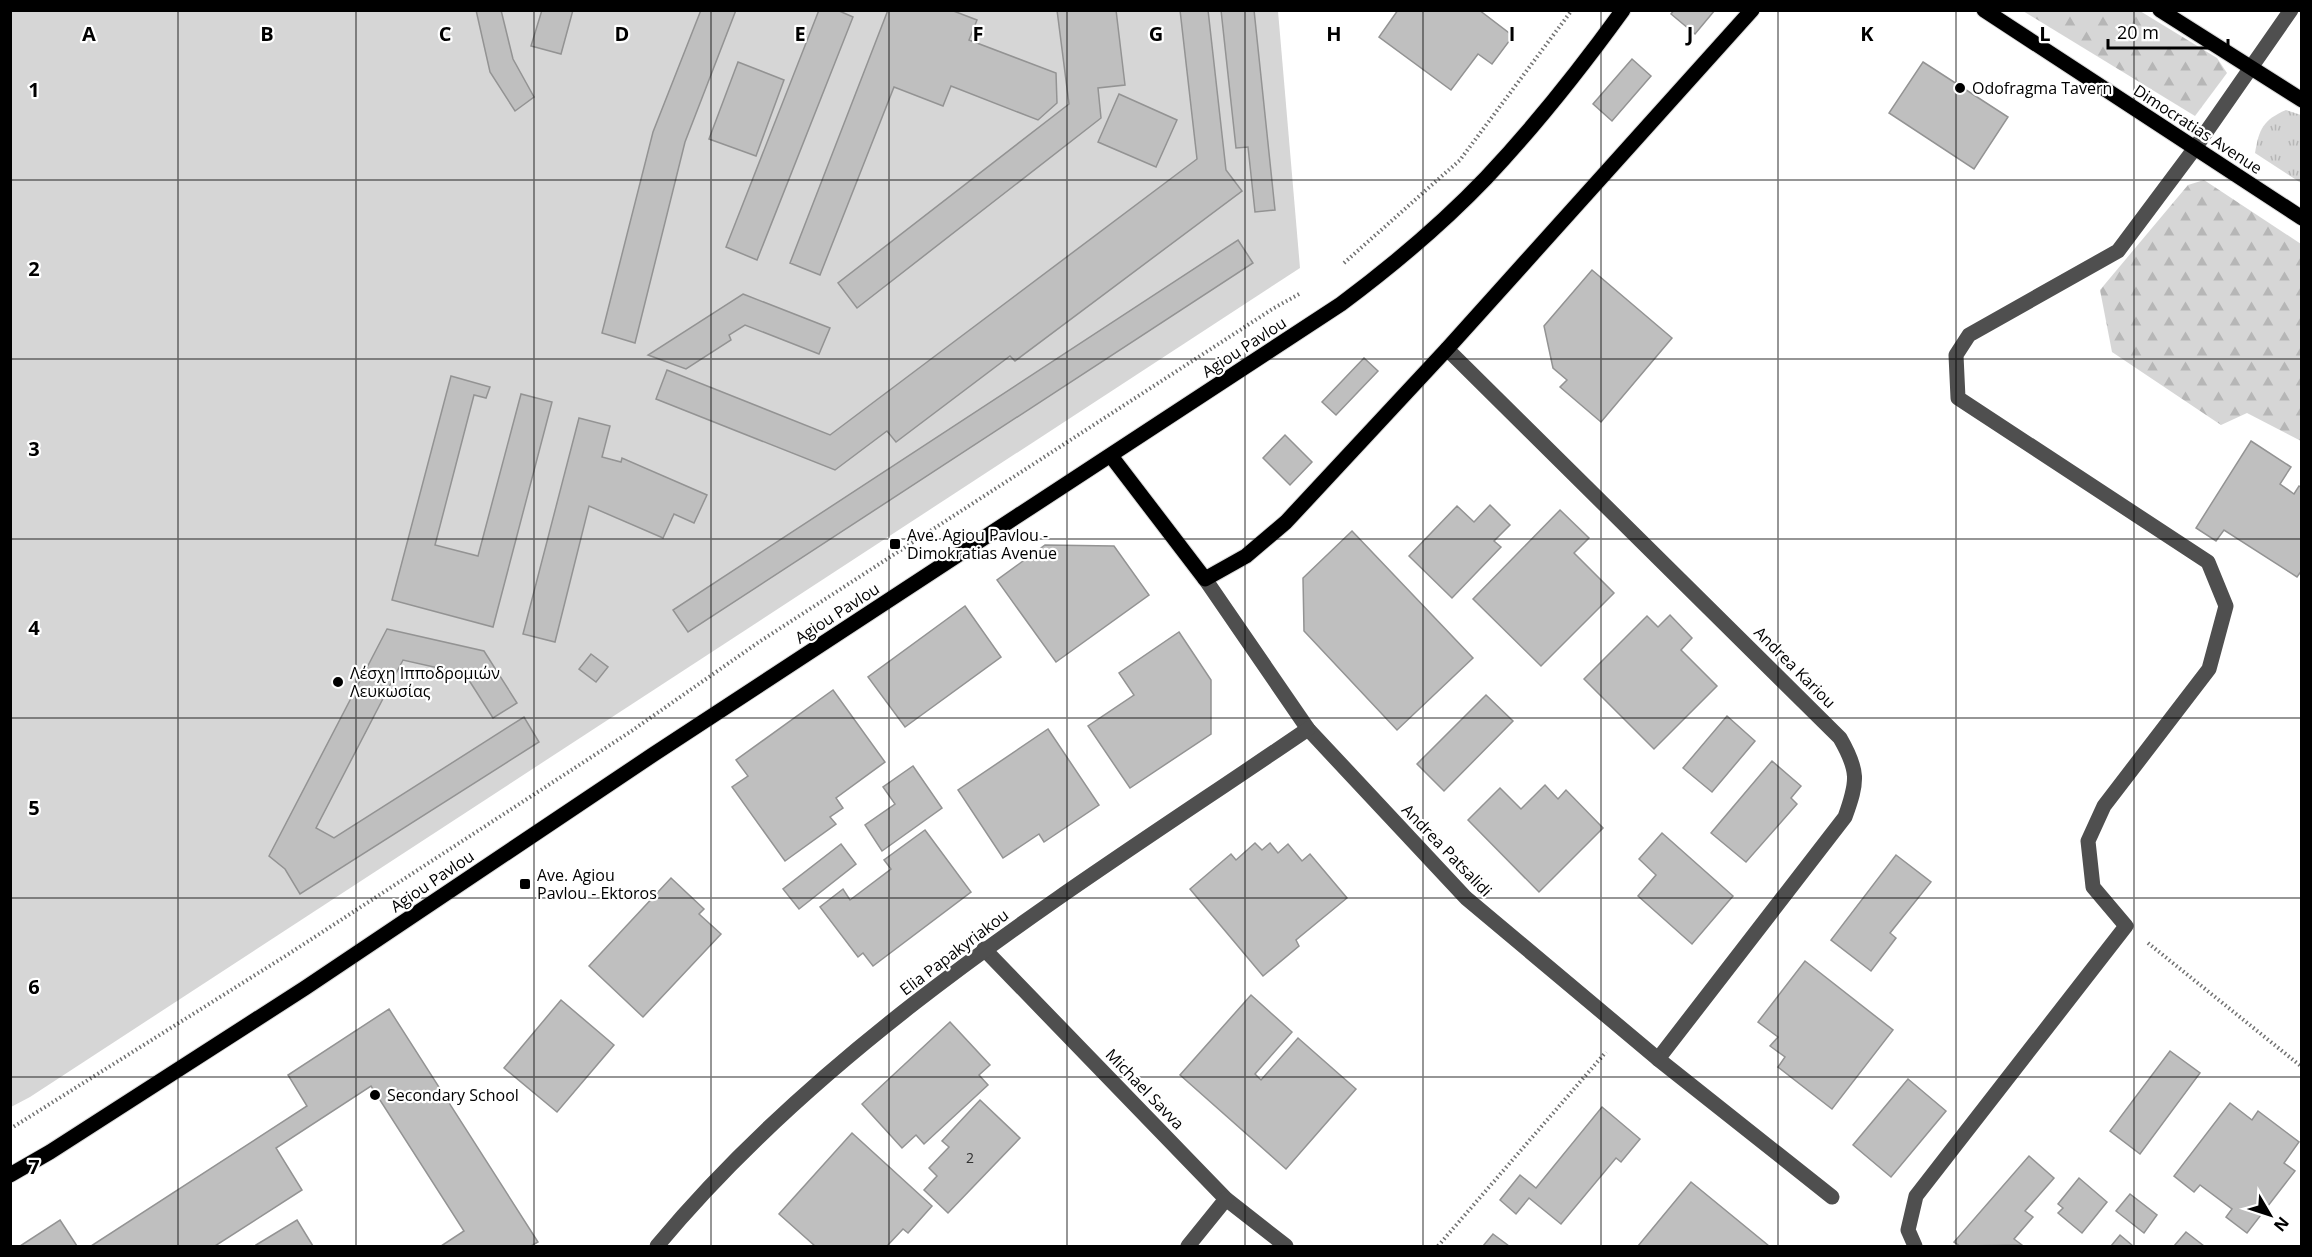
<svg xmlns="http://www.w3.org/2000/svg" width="2312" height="1257" font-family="'Open Sans',sans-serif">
<defs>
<pattern id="grass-tufts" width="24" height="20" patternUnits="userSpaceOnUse" patternTransform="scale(1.5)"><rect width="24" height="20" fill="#d6d6d6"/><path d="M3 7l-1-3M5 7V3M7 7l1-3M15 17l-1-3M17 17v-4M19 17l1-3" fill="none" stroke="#b6b6b6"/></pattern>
<pattern id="forest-firs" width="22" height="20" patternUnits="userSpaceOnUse" patternTransform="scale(1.5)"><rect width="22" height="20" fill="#d6d6d6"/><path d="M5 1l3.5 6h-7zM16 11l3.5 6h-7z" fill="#b6b6b6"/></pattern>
</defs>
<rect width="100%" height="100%" fill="#fff"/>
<path fill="url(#grass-tufts)" d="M2286,110L2301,115V183L2255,153C2259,129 2263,120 2286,110Z"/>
<g fill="url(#forest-firs)">
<path d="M2023,11H2140L2217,58L2227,73L2195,116Z"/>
<path d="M2204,180L2301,244V441L2247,413L2221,425L2112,352L2100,290L2188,185Z"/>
</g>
<path fill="#d6d6d6" d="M11,11H1278L1300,268L30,1097L11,1107Z"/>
<g fill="#bfbfbf" stroke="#939393" stroke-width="1.5">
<path d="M476,10H501L513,59L534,97L515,111L490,72Z"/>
<path d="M542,10H573L561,54L531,46Z"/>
<path d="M701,10H736L685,142L635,343L602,333L653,132Z"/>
<path d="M819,10H837L853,17L757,260L726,247Z"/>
<path d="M888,10H951L977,20L969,40L1056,73L1057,103L1038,120L951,86L943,106L894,87L820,275L790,263Z"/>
<path d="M1057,10H1116L1125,85L1098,88L1101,118L857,308L838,283L1069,104Z"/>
<path d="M1180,10H1208L1226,170L1242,191L1015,361L1010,356L896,442L887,431L835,470L656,399L667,370L830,435L1197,159Z"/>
<path d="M1221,10H1254L1275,210L1255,212L1248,147L1236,148Z"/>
<path d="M1398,10H1479L1513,36L1492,64L1478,54L1451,90L1379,37Z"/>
<path d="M1674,10H1715L1695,34L1671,14Z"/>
<path d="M1632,59L1651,76L1612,121L1593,104Z"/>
<path d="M738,62L784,80L756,156L709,139Z"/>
<path d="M1923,62L2008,117L1974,169L1889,113Z"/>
<path d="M1119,94L1177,120L1156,167L1098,142Z"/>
<path d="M1238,240L1253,263L688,632L673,610Z"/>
<path d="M1592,270L1672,338L1601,422L1560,387L1567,380L1553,368L1544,326Z"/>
<path d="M743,294L830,328L819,354L745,325L729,335L731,340L686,369L648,355Z"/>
<path d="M1364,358L1378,371L1336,415L1322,402Z"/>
<path d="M451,376L490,387L486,398L474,395L435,545L478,556L521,394L552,402L493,627L392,600Z"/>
<path d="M579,418L610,426L602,457L621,462L622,458L707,495L694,523L674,514L663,538L589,506L555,642L523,634Z"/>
<path d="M1285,435L1312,462L1290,485L1263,458Z"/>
<path d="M2251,441L2291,467L2280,484L2294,494L2299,486L2302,488V570L2297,577L2224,530L2216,541L2196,528Z"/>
<path d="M1490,505L1510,525L1494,541L1501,547L1452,598L1409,556L1457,506L1474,522Z"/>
<path d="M1560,510L1589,538L1574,553L1614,593L1541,666L1473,599Z"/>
<path d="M1352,531L1473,658L1397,730L1304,631L1303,578Z"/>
<path d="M1045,545L1114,546L1149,595L1056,662L997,580Z"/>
<path d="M965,606L1001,657L905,727L868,677Z"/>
<path d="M1670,615L1692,638L1681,650L1717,686L1654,749L1584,679L1647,616L1658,627Z"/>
<path d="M387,629L484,651L517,703L493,718L465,674L403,660L316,828L334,838L524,717L539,742L300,894L285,869L269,856Z"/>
<path d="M1179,632L1211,680V734L1130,788L1088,726L1134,695L1119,673Z"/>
<path d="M591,654L608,667L596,682L579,669Z"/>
<path d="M833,690L885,762L836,798L843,808L830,817L836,824L785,861L732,787L748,776L736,760Z"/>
<path d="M1486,695L1513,721L1444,791L1417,764Z"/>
<path d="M1727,716L1755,741L1712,792L1683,768Z"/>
<path d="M1048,729L1099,805L1044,842L1039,834L1003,858L958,790Z"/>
<path d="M1772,761L1801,786L1791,798L1797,804L1746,862L1711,833Z"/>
<path d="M913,766L942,808L882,851L865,825L895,804L883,787Z"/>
<path d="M1545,785L1558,799L1566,790L1603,828L1539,892L1468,820L1500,788L1521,809Z"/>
<path d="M925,830L971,892L873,966L863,953L858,957L820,907L843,889L850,900L891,869L884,860Z"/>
<path d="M1662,833L1733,896L1692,944L1638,896L1656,875L1639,859Z"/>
<path d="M1255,843L1262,850L1270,843L1278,853L1288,844L1302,861L1310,854L1347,898L1296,940L1299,946L1263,976L1190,889L1231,854L1236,860Z"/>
<path d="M841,844L856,864L799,909L783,889Z"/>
<path d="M1896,855L1931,882L1890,933L1896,938L1871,971L1831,940Z"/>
<path d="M671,878L704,909L699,914L721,934L643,1017L589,966Z"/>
<path d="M1805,961L1893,1030L1832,1109L1778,1067L1785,1057L1770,1046L1778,1037L1758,1022Z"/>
<path d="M1251,995L1292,1032L1255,1074L1261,1080L1298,1038L1356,1089L1286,1169L1180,1075Z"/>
<path d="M561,1000L614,1045L557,1112L504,1068Z"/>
<path d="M389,1009L538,1242L531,1246H441L464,1231L371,1086L276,1148L302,1190L215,1246H91L307,1106L288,1075Z"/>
<path d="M950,1022L990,1065L979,1075L988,1085L924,1144L916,1135L902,1148L862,1104Z"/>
<path d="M2170,1051L2200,1073L2140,1154L2110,1131Z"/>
<path d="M1908,1079L1946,1111L1891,1177L1853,1145Z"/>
<path d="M980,1100L1020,1138L948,1213L924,1190L937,1176L929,1168L949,1147L942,1141Z"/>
<path d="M2230,1103L2252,1120L2258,1111L2299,1142L2284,1163L2295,1171L2247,1233L2226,1217L2232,1209L2200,1185L2194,1192L2174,1176Z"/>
<path d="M1602,1107L1640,1139L1621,1162L1616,1158L1561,1224L1529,1198L1516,1214L1500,1200L1520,1175L1536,1188Z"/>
<path d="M852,1133L932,1206L908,1233L903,1229L887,1246H815L779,1214Z"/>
<path d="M2029,1156L2054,1178L2025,1211L2033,1217L2014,1239L2022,1245L1960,1246L1954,1242Z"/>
<path d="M2079,1178L2107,1202L2082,1233L2058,1213L2063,1208L2058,1204Z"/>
<path d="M1691,1182L1769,1246H1638Z"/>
<path d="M2130,1194L2157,1215L2144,1233L2116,1211Z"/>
<path d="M60,1220L77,1246H20Z"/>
<path d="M297,1220L313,1246H257L256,1245Z"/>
<path d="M2186,1232L2204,1246H2174Z"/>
<path d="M1493,1234L1509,1246H1483Z"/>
<path d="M2120,1235L2133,1246H2111Z"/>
</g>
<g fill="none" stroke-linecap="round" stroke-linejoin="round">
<defs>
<g id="major">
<path d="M1984,10L2302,218"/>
<path d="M2160,10L2302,100"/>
<path d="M1111,456L1205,579L1246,556L1286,522L1447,349L1752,10"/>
<path d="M10,1175L50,1152L305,988L654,754L1341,304C1392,266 1442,224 1486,178C1536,125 1581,68 1623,10"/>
</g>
</defs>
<use href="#major" stroke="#dbdbdb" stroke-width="17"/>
<g stroke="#717171" stroke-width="4" stroke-dasharray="1.5 3" stroke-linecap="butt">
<path d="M1344,263L1460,160L1572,10"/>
<path d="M2148,943L2302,1067"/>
<path d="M10,1129L287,955L630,732L759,642L1274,308L1301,293"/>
<path d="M1438,1246L1606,1052"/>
</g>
<g stroke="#4f4f4f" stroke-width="15">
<path d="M1447,349L1840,738C1859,771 1858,781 1845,817L1658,1059"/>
<path d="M1205,579L1308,729L1466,898L1658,1059L1832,1197"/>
<path d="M984,949L1226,1199L1286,1246"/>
<path d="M657,1246C834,1033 1081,884 1308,729"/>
<path d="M1188,1246L1226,1199"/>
<path d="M1915,1246L1908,1230L1916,1196L2126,926L2093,887L2088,841L2104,806L2209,669L2226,606L2208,562L1958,398L1956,355L1969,335L2118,251L2195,148L2291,10"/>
</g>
<use href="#major" stroke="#000" stroke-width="15"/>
</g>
<path fill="none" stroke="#000" stroke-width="1.5" stroke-opacity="0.55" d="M178,10V1246M356,10V1246M534,10V1246M711,10V1246M889,10V1246M1067,10V1246M1245,10V1246M1423,10V1246M1601,10V1246M1778,10V1246M1956,10V1246M2134,10V1246M10,180H2302M10,359H2302M10,539H2302M10,718H2302M10,898H2302M10,1077H2302"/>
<g fill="#000" stroke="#fff" stroke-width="2">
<circle cx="1960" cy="88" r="6"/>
<rect x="889" y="538" width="12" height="12" rx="3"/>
<circle cx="338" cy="682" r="6"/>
<rect x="519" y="878" width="12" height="12" rx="3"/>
<circle cx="375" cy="1095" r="6"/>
</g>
<g text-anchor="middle" stroke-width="4.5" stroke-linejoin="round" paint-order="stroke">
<g font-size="14" fill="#303030">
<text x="970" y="1163">2</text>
</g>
<g font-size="16" fill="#000" stroke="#fff" text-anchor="start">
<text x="1972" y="94">Odofragma Tavern</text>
<text x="907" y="541">Ave. Agiou Pavlou -<tspan x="907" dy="18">Dimokratias Avenue</tspan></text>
<text x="350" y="679">Λέσχη Ιπποδρομιών<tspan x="350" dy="18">Λευκωσίας</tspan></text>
<text x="537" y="881">Ave. Agiou<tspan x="537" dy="18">Pavlou - Ektoros</tspan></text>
<text x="387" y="1101">Secondary School</text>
</g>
<g font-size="16" fill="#000" stroke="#fff">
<text transform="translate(2198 129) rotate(33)" y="6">Dimocratias Avenue</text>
<text transform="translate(1244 347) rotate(-33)" y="6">Agiou Pavlou</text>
<text transform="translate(837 613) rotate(-33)" y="6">Agiou Pavlou</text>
<text transform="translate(1795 667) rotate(45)" y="6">Andrea Kariou</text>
<text transform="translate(1447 850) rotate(46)" y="6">Andrea Patsalidi</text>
<text transform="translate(432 881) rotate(-34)" y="6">Agiou Pavlou</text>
<text transform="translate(954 952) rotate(-37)" y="6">Elia Papakyriakou</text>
<text transform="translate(1145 1089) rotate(46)" y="6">Michael Savva</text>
</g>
</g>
<g font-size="20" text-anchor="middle" font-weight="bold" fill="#000" stroke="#fff" stroke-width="4.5" stroke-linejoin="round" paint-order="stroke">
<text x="89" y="41">A</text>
<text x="267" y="41">B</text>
<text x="445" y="41">C</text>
<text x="622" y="41">D</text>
<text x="800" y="41">E</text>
<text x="978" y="41">F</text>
<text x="1156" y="41">G</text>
<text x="1334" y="41">H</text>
<text x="1512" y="41">I</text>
<text x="1690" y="41">J</text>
<text x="1867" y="41">K</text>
<text x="2045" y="41">L</text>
<text x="34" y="97">1</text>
<text x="34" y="276">2</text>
<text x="34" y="456">3</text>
<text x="34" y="635">4</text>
<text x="34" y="815">5</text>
<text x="34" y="994">6</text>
<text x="34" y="1174">7</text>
</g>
<rect width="2312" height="1257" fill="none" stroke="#000000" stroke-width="24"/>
<g transform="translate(2270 1215) rotate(129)" stroke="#ffffff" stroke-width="4.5" paint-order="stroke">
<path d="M0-4.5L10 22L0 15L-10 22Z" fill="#000000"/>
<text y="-9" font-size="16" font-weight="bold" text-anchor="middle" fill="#000000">N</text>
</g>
<path d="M2108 39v9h120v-9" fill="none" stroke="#000000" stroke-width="3"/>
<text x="2117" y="39" font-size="18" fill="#000000" stroke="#ffffff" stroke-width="4.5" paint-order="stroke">20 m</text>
</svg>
